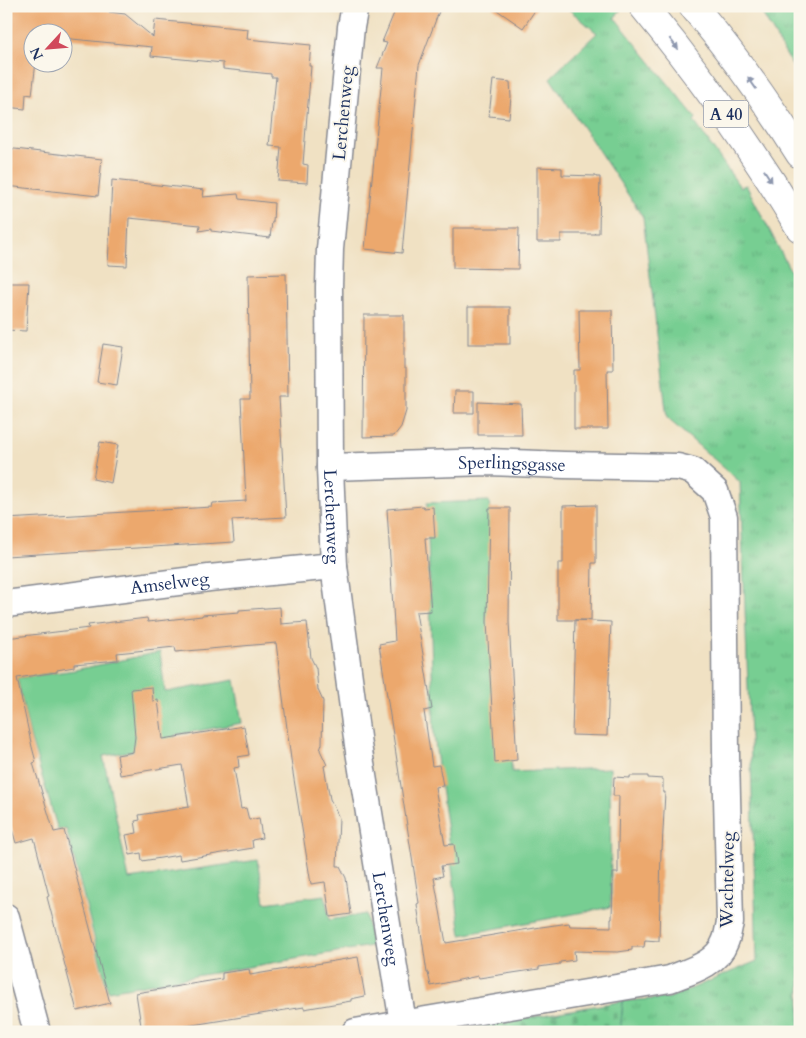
<svg xmlns="http://www.w3.org/2000/svg" width="806" height="1038" font-family="Cardo,serif">
<defs>
<pattern id="grass-tufts" width="24" height="20" patternUnits="userSpaceOnUse" patternTransform="scale(1.25)"><rect width="24" height="20" fill="#77ce92"/><path d="M3 7l-1-3M5 7V3M7 7l1-3M15 17l-1-3M17 17v-4M19 17l1-3" fill="none" stroke="#66b180"/></pattern>
<pattern id="cemetery-stones" width="16" height="16" patternUnits="userSpaceOnUse" patternTransform="scale(1.25)"><rect width="16" height="16" fill="#77ce92"/><path d="M2 7V4a2 2 0 0 1 4 0v3zM10 15v-3a2 2 0 0 1 4 0v3z" fill="#66b180"/></pattern>
</defs>
<rect width="100%" height="100%" fill="#fbf7ec"/>
<filter id="ink" filterUnits="userSpaceOnUse"><feTurbulence type="fractalNoise" baseFrequency=".02" numOctaves="2"/><feDisplacementMap in="SourceGraphic" scale="10" xChannelSelector="R" yChannelSelector="G"/><feConvolveMatrix kernelMatrix="1 2 1 2 8 2 1 2 1" color-interpolation-filters="sRGB"/></filter>
<filter id="wash" filterUnits="userSpaceOnUse"><feTurbulence type="fractalNoise" baseFrequency=".0096" numOctaves="4" result="noise"/><feDisplacementMap in="SourceGraphic" scale="20" xChannelSelector="R" yChannelSelector="G"/><feGaussianBlur stdDeviation="1.12" result="paint"/><feColorMatrix in="noise" values="0 0 0 0 0 0 0 0 0 0 0 0 0 0 0 0 0 1.4 0 .05"/><feComposite in="paint" operator="in"/></filter>
<g filter="url(#wash)">
<rect width="100%" height="100%" fill="#f0e1c3"/>
<g fill="url(#grass-tufts)" stroke="#497e78">
<path d="M565,6H623L615,18L696,118L694,121L740,187L746,185L800,289V1032H620L623,1001L669,998L757,961L751,762L740,482L667,418L643,217L550,78L597,33Z"/>
<path d="M758,6H800V79Z"/>
</g>
<path fill="url(#cemetery-stones)" stroke="#497e78" d="M623,1001L620,1032H445Z"/>
<g fill="#77ce92" stroke="#497e78">
<path d="M489,501L512,772L610,768L611,907L461,935L434,735L427,503Z"/>
<path d="M160,652L165,692L235,680L242,723L175,735L176,743L103,756L129,879L258,860L265,903L325,895L329,920L366,914L371,946L108,991L66,828L58,830L30,736L17,678L75,670Z"/>
</g>
<g id="blocks">
<g fill="#eca86d">
<path d="M6,6H110L109,12L125,14L153,37L155,20L248,29L247,39L311,45L309,66H311L303,164L308,165L307,183L278,181L281,147L269,146L276,77H271V74L223,69V63L151,56L152,47L62,38V32H32V62H36L32,95L26,94L25,109L6,107Z"/>
<path d="M397,6H441L419,65L402,253L365,249L383,68H377L387,43L382,42Z"/>
<path d="M491,6H538L523,28Z"/>
<path d="M493,80L510,82L511,97L509,118L489,116Z"/>
<path d="M6,148L102,159L98,196L6,186Z"/>
<path d="M537,167L562,168V175L596,176V177H600L599,233H594L595,234H561V242H537Z"/>
<path d="M112,180L204,190L203,197L238,194L239,199L274,203L273,222H272L270,238L211,231V229L199,231L200,225L129,218L127,266L108,265Z"/>
<path d="M453,228H519L518,269L453,268Z"/>
<path d="M286,274L288,397H279L286,517L232,520L234,542L6,556V519L212,507L213,503L246,501L241,399H250L248,275Z"/>
<path d="M6,283H29L26,331L6,330Z"/>
<rect x="468" y="307" width="42" height="37"/>
<path d="M579,310H612L613,370H607L608,429H574V370H580Z"/>
<path d="M364,315H404V368H406V411L401,427L394,436L363,437Z"/>
<path d="M103,344L123,347L117,385L97,382Z"/>
<path d="M455,391H474V413H454Z"/>
<path d="M478,402L521,404L522,435H478Z"/>
<path d="M100,442L118,445L111,483L93,479Z"/>
<path d="M596,505V563H592L591,620H558V563H563V506Z"/>
<path d="M423,506L424,508L433,507L435,538H425L431,611L416,612L432,709L424,711L432,766L439,765L441,775L443,786L435,787L445,845L454,844L457,864L441,866L443,876L434,878L446,943L541,927L569,923L570,926L611,927V919H612L613,873H618V845L619,796H613L614,777L630,778V776H648V778L663,779V792H665L662,850H661L659,941L645,940L644,947H632V950L618,952L574,951L575,960L560,962V964L539,967V969L479,978L478,976L431,986L428,973H427L417,904L419,903L379,644L395,641L387,509Z"/>
<path d="M489,508H510L509,622L517,760L495,763L487,622Z"/>
<path d="M280,607L281,624L307,622L311,658L316,668L318,690L323,701L322,744L320,750L327,765L324,766L330,799L339,818L337,866H340L346,878L351,914L330,917L325,882L311,884L292,767L276,643L176,652L175,647L117,653L118,660L74,664V667L57,670V672L17,678L32,747L36,762L33,763L54,832L64,830L110,1003L77,1011L47,897L49,896L34,838L16,843L6,809V638L89,628L88,625L113,622L147,618L148,622L202,616V615L239,612V610Z"/>
<path d="M575,620L611,622L607,736L572,735Z"/>
<path d="M152,687L153,701L158,700L163,739L244,726L249,755L238,757L239,767L234,768L241,809L246,808L249,820L259,818L262,838L252,840L253,848L180,860L179,855L142,861L141,853L130,855L126,835L137,833L135,821L140,820L139,815L189,807L182,765L120,775L117,755L133,752L135,737L131,689Z"/>
<path d="M358,957L365,996L351,999V1001L304,1009V1007L149,1032H142L136,993L222,979V973L249,969L250,975Z"/>
</g>
</g>
</g>
<g filter="url(#ink)">
<use href="#blocks" fill-opacity="0" stroke="#868890" stroke-width="1"/>
<g fill="none" stroke-linecap="round" stroke-linejoin="round">
<defs>
<g id="minor">
<path id="s1" d="M355,6L351,27L330,249L329,287L330,467L334,566L358,745L403,1023"/>
<path id="s2" d="M330,467L488,462L564,465L678,467L693,471L715,491L724,517L726,755L730,923C728,929 728,936 725,942C717,964 690,971 670,979L355,1032"/>
<path id="s3" d="M6,604L209,578L334,566"/>
<path d="M6,917L37,1032"/>
</g>
<g id="motorway">
<path d="M643,6C701,76 753,150 800,228"/>
<path d="M693,6C732,53 768,103 800,154"/>
</g>
</defs>
<use href="#minor" stroke="#868890" stroke-width="29"/>
<use href="#motorway" stroke="#868890" stroke-width="30"/>
<use href="#minor" stroke="#fff" stroke-width="26"/>
<use href="#motorway" stroke="#fff" stroke-width="28"/>
</g>
<defs><path id="oneway-solid" d="M-6-.8H1V-3.2L6.5 0L1 3.2V.8H-6Z" transform="scale(1.25)"/></defs>
<g fill="#8d97ae">
<use href="#oneway-solid" transform="translate(674 44) rotate(52)"/>
<use href="#oneway-solid" transform="translate(752 83) rotate(-125)"/>
<use href="#oneway-solid" transform="translate(768 176) rotate(57)"/>
</g>
</g>
<g text-anchor="middle" stroke-width="4" stroke-linejoin="round" paint-order="stroke">
<rect fill="#fbf7ec" stroke="#5e6b89" stroke-width="1" x="703.5" y="100.5" width="45" height="27" rx="4"/>
<g font-size="16" font-weight="bold" fill="#1b2f5e">
<text x="726" y="120">A 40</text>
</g>
<g font-size="18" fill="#1b2f5e" stroke="#fbf7ec">
<text transform="translate(343 113) rotate(-85)" y="6">Lerchenweg</text>
<text dy="6" stroke="none"><textPath href="#s2" startOffset="182">Sperlingsgasse</textPath></text>
<text dy="6" stroke="none"><textPath href="#s1" startOffset="512">Lerchenweg</textPath></text>
<text dy="6" stroke="none"><textPath href="#s3" startOffset="165">Amselweg</textPath></text>
<text transform="translate(727 880) rotate(-89)" y="6">Wachtelweg</text>
<text dy="6" stroke="none"><textPath href="#s1" startOffset="918">Lerchenweg</textPath></text>
</g>
</g>
<rect width="806" height="1038" fill="none" stroke="#fbf7ec" stroke-width="25"/>
<g transform="translate(48 48) rotate(244)"><circle r="24" fill="#fbf7ec" stroke="#a1a7b3"/>
<path d="M0-4L9 19L0 12L-9 19Z" fill="#d1495b"/>
<text y="-8" font-size="14" font-weight="bold" text-anchor="middle" fill="#1b2f5e">N</text>
</g>
</svg>
